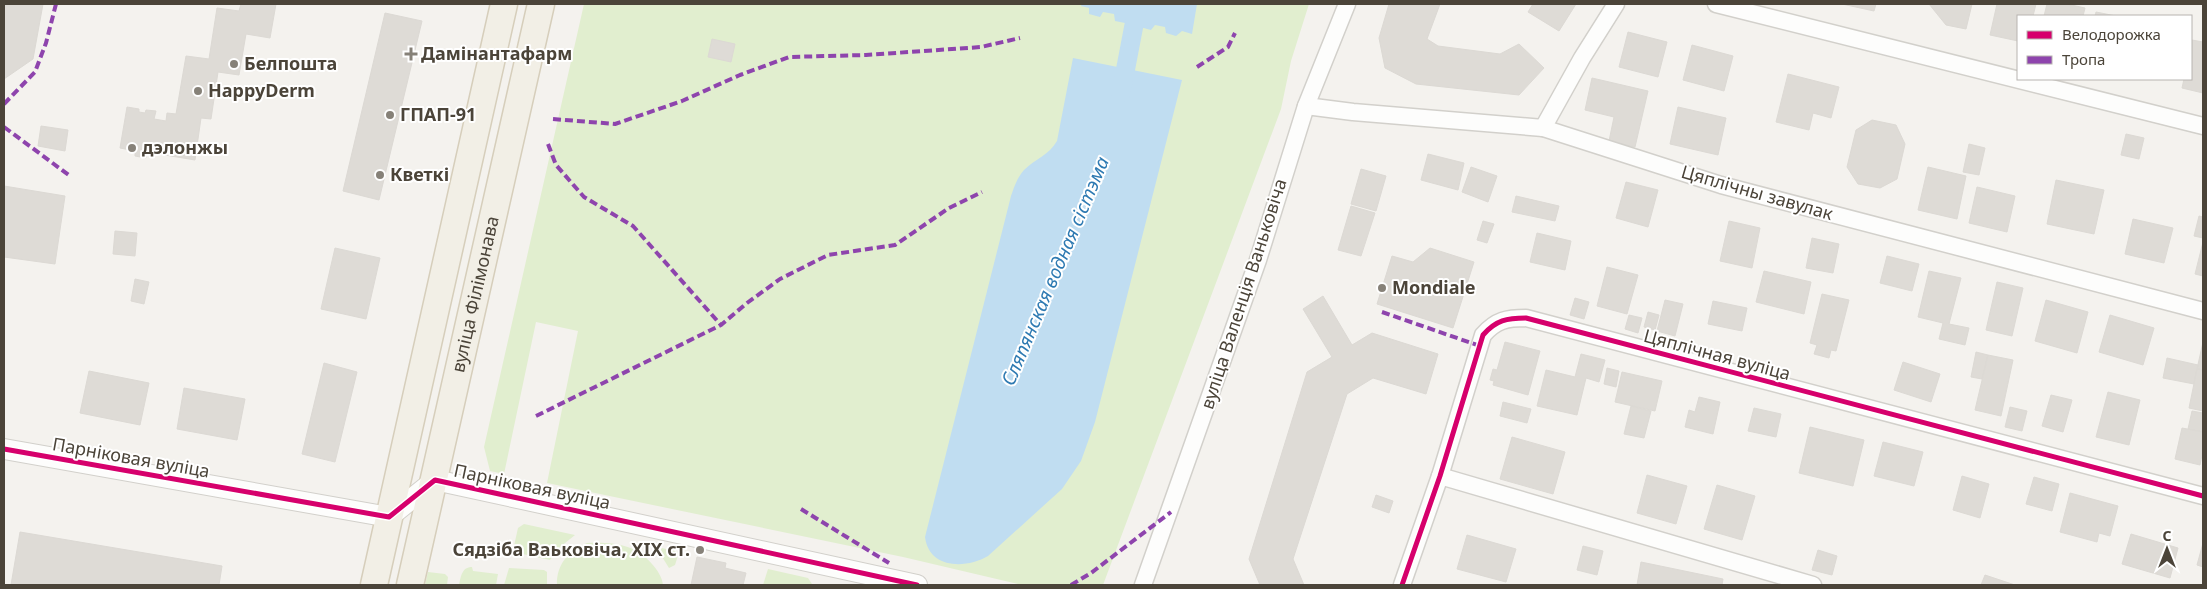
<svg xmlns="http://www.w3.org/2000/svg" width="2207" height="589" font-family="'Noto Sans',sans-serif">
<rect width="100%" height="100%" fill="#f4f2ee"/>
<g fill="#e1eecf">
<path d="M584,4H1309L1291,61L1281,109L1103,585H1022L903,557L547,483L578,331L536,322L504,474L490,471L484,447Z"/>
<path d="M524,524L575,535L560,547L550,560L518,553L514,546L518,528Z"/>
<path d="M587,543C613,542 635,544 652,564C658,571 662,577 663,585H557C556,565 569,550 587,543Z"/>
<path d="M662,548L679,552L675,565L669,568L659,552Z"/>
<path d="M472,567L473,571L498,574L496,585H459C461,576 462,567 472,567Z"/>
<path d="M509,568L544,570L547,572V585H504Z"/>
<path d="M768,569L808,578L812,584L763,585Z"/>
<path d="M428,572L445,574L448,577L447,585H425Z"/>
</g>
<g fill="#c0ddf1">
<path d="M1082,4H1197L1192,34L1182,31L1176,36L1166,33L1165,27L1155,25L1151,30L1140,27L1138,20L1130,18L1125,23L1115,21L1114,14L1103,12L1100,17L1089,14V8L1081,6Z"/>
<path d="M1073,58L1182,80L1095,422L1081,461L1062,489L988,556C966,569 929,569 925,537L1011,196C1014,187 1017,178 1024,170C1035,159 1049,155 1057,141Z"/>
</g>
<g fill="none" stroke-linecap="round" stroke-linejoin="round">
<path stroke="#c0ddf1" stroke-width="19" d="M1121,93L1138,4"/>
</g>
<g fill="#dedbd6" stroke="#dcd9d4">
<path d="M4,4H43L33,59L4,79Z"/>
<path d="M241,4H276L270,38L246,34L239,75L218,72L211,119L201,118L195,160L147,152L146,158L135,156V151L120,148L127,107L139,109V112L145,113L146,110L156,111L154,119L166,121L167,113L176,114L186,56L209,59L217,8L239,11Z"/>
<path d="M1389,4H1440L1427,39L1438,46L1500,54L1519,44L1544,68L1519,95L1416,84L1385,68L1379,38Z"/>
<path d="M1533,4H1576L1559,31L1528,12Z"/>
<path d="M1842,4H1876L1874,11Z"/>
<path d="M1929,4H1972L1966,29L1946,25Z"/>
<path d="M1997,4H2036L2033,16H2018V41L1990,35Z"/>
<path d="M2047,4H2067L2085,8L2083,16H2044Z"/>
<path d="M2096,12L2116,16H2095Z"/>
<path d="M385,13L422,21L379,200L343,191Z"/>
<path d="M1628,32L1667,42L1658,77L1619,67Z"/>
<path d="M712,39L735,44L731,62L708,57Z"/>
<path d="M2192,40L2203,42V93L2182,88L2184,79H2191Z"/>
<path d="M1692,45L1733,56L1724,91L1683,80Z"/>
<path d="M1788,74L1839,87L1831,118L1813,113L1809,130L1776,122Z"/>
<path d="M1592,78L1648,91L1635,147L1609,141L1614,117L1585,110Z"/>
<path d="M1678,107L1726,118L1718,155L1670,144Z"/>
<path d="M1872,120L1896,125L1905,144L1897,179L1880,188L1858,184L1847,167L1856,130Z"/>
<path d="M41,126L68,130L65,151L38,146Z"/>
<path d="M2126,134L2144,138L2139,159L2121,155Z"/>
<path d="M1969,144L1985,148L1979,175L1963,172Z"/>
<path d="M1428,154L1464,163L1458,190L1421,180Z"/>
<path d="M1471,167L1497,176L1488,202L1462,192Z"/>
<path d="M1928,167L1966,176L1957,219L1918,210Z"/>
<path d="M1361,169L1386,176L1376,211L1351,204Z"/>
<path d="M2056,180L2104,190L2094,234L2047,224Z"/>
<path d="M1626,182L1658,190L1648,227L1616,218Z"/>
<path d="M4,186L65,196L55,264L4,257Z"/>
<path d="M1977,187L2015,196L2007,232L1969,223Z"/>
<path d="M1516,196L1559,206L1555,221L1512,212Z"/>
<path d="M1351,206L1375,213L1361,256L1338,250Z"/>
<path d="M2199,216L2203,217V238L2194,236Z"/>
<path d="M2133,219L2173,228L2164,263L2125,254Z"/>
<path d="M1483,221L1494,224L1487,243L1477,240Z"/>
<path d="M1729,221L1760,228L1752,268L1720,261Z"/>
<path d="M115,231L137,233L135,256L113,254Z"/>
<path d="M1537,233L1571,241L1565,270L1530,262Z"/>
<path d="M1812,238L1839,244L1833,273L1806,268Z"/>
<path d="M2203,242V276L2195,274Z"/>
<path d="M335,248L380,258L366,319L321,309Z"/>
<path d="M1430,248L1474,262L1453,328L1377,304L1392,256L1413,262Z"/>
<path d="M1887,256L1919,264L1912,291L1880,283Z"/>
<path d="M1607,267L1638,275L1627,314L1597,306Z"/>
<path d="M1764,271L1811,282L1804,314L1756,302Z"/>
<path d="M1929,271L1961,278L1949,324L1969,328L1965,345L1939,339L1943,323L1918,317Z"/>
<path d="M135,279L149,282L144,304L131,301Z"/>
<path d="M1997,282L2023,288L2012,336L1986,330Z"/>
<path d="M1822,294L1849,300L1836,351L1831,350L1829,358L1814,354L1817,345L1810,343Z"/>
<path d="M1323,296L1352,345L1372,333L1438,354L1426,394L1373,378L1347,394L1293,559L1304,585H1260L1249,559L1307,372L1332,357L1303,309Z"/>
<path d="M1575,298L1589,302L1584,319L1570,315Z"/>
<path d="M1665,300L1683,304L1675,336L1657,331Z"/>
<path d="M2046,300L2088,312L2077,353L2035,341Z"/>
<path d="M1713,301L1747,308L1742,331L1708,324Z"/>
<path d="M1648,312L1659,315L1655,330L1644,327Z"/>
<path d="M1629,315L1642,318L1638,333L1625,329Z"/>
<path d="M2110,315L2154,328L2143,365L2099,352Z"/>
<path d="M1505,342L1540,351L1528,395L1493,385L1494,381L1490,380L1493,369L1497,370Z"/>
<path d="M2203,342V370L2197,369Z"/>
<path d="M1976,352L1988,355L1982,379L1971,377Z"/>
<path d="M1581,354L1605,360L1599,382L1586,378L1577,415L1537,406L1546,370L1575,377Z"/>
<path d="M1988,355L2013,360L2001,416L1975,410Z"/>
<path d="M2167,358L2198,365L2194,384L2163,378Z"/>
<path d="M1903,362L1940,374L1931,402L1894,390Z"/>
<path d="M324,363L357,372L335,462L302,454Z"/>
<path d="M1607,368L1619,371L1616,387L1604,384Z"/>
<path d="M2197,369L2203,370V411L2189,408Z"/>
<path d="M89,371L149,383L140,425L80,413Z"/>
<path d="M1622,372L1662,381L1655,411L1615,402Z"/>
<path d="M184,388L245,399L237,440L177,429Z"/>
<path d="M2108,392L2140,400L2129,445L2096,437Z"/>
<path d="M2051,395L2072,400L2063,432L2042,426Z"/>
<path d="M1699,397L1720,402L1713,434L1685,427L1689,410L1695,412Z"/>
<path d="M1503,402L1531,409L1527,423L1500,416Z"/>
<path d="M1631,406L1651,411L1644,438L1624,434Z"/>
<path d="M2010,407L2027,411L2022,431L2005,427Z"/>
<path d="M1754,408L1781,414L1776,437L1748,431Z"/>
<path d="M2192,411L2203,413V432L2188,429Z"/>
<path d="M1810,427L1864,440L1853,486L1799,473Z"/>
<path d="M2182,428L2203,432V450L2200,465L2175,459Z"/>
<path d="M1512,437L1565,452L1553,494L1500,479Z"/>
<path d="M1883,442L1923,452L1914,486L1874,476Z"/>
<path d="M1647,475L1687,486L1676,524L1637,513Z"/>
<path d="M1962,476L1989,484L1980,518L1953,510Z"/>
<path d="M2034,477L2059,484L2052,511L2026,504Z"/>
<path d="M1717,485L1755,496L1742,540L1704,529Z"/>
<path d="M2070,493L2118,506L2110,536L2099,533L2097,542L2060,532Z"/>
<path d="M1376,495L1393,501L1389,513L1372,507Z"/>
<path d="M20,532L222,566L219,585H11Z"/>
<path d="M2131,534L2178,548L2170,578L2122,564Z"/>
<path d="M1467,535L1516,549L1506,582L1457,569Z"/>
<path d="M2203,543V567L2197,565Z"/>
<path d="M1583,546L1603,551L1597,575L1577,570Z"/>
<path d="M1818,550L1837,556L1832,575L1812,570Z"/>
<path d="M697,557L726,563L725,568L746,573L743,585H691Z"/>
<path d="M1641,562L1723,579L1722,585H1637Z"/>
<path d="M1985,575L2015,585H1981Z"/>
</g>
<g fill="none" stroke-linecap="round" stroke-linejoin="round">
<defs>
<g id="minor">
<path d="M1716,4L2203,126"/>
<path d="M1306,106L1353,112L1543,128L1721,185L2203,311"/>
<path d="M1543,128L1582,58L1616,4"/>
<path d="M1440,476L1813,585"/>
<path d="M1143,585L1258,260L1306,106L1347,4"/>
<path d="M1402,585L1440,476L1483,335C1496,320 1507,318 1526,318L2203,496"/>
</g>
<path id="tertiary" d="M4,449L389,517L435,480L917,585"/>
<g id="primary">
<path d="M374,585L504,4"/>
<path id="s1" d="M410,585L541,4"/>
</g>
</defs>
<use href="#minor" stroke="#d2d0cb" stroke-width="19"/>
<use href="#tertiary" stroke="#d2d0cb" stroke-width="22"/>
<use href="#primary" stroke="#d6cebb" stroke-width="29"/>
<use href="#minor" stroke="#fdfdfc" stroke-width="16"/>
<use href="#tertiary" stroke="#fdfdfc" stroke-width="20"/>
<use href="#primary" stroke="#f2efe6" stroke-width="26"/>
<g stroke="#8e44ad" stroke-width="4" stroke-dasharray="8 4" stroke-linecap="butt">
<path d="M1197,67L1228,47L1235,33"/>
<path d="M4,104L35,72L46,43L56,4"/>
<path d="M553,119L615,124L682,101L740,75L789,57L866,55L981,47L1020,38"/>
<path d="M4,127L70,176"/>
<path d="M548,144L556,165L584,197L633,226L721,325"/>
<path d="M1382,312L1480,346"/>
<path d="M536,416L721,325L747,303L780,279L828,255L895,245L949,208L982,192"/>
<path d="M801,509L889,563"/>
<path d="M1071,585L1091,573L1171,512"/>
</g>
<defs>
<g id="cycleway">
<path d="M4,449L389,517L435,480L917,585"/>
<path d="M1402,585L1440,476L1483,335C1496,320 1507,318 1526,318L2203,496"/>
</g>
</defs>
<use href="#cycleway" stroke="#fff" stroke-width="8"/>
<use href="#cycleway" stroke="#d6006c" stroke-width="5"/>
</g>
<g fill="#868178" stroke="#fff" stroke-width="2">
<path d="M408.5 46.5h5v5h5v5h-5v5h-5v-5h-5v-5h5z"/>
<circle cx="234" cy="64" r="5"/>
<circle cx="198" cy="91" r="5"/>
<circle cx="390" cy="115" r="5"/>
<circle cx="132" cy="148" r="5"/>
<circle cx="380" cy="175" r="5"/>
<circle cx="1382" cy="288" r="5"/>
<circle cx="700" cy="550" r="5"/>
</g>
<g text-anchor="middle" stroke-width="4" stroke-linejoin="round" paint-order="stroke">
<g font-size="18" font-weight="bold" fill="#4b4439" stroke="#fff" text-anchor="start">
<text x="421" y="60">Дамінантафарм</text>
<text x="244" y="70">Белпошта</text>
<text x="208" y="97">HappyDerm</text>
<text x="400" y="121">ГПАП-91</text>
<text x="142" y="154">дэлонжы</text>
<text x="390" y="181">Кветкі</text>
<text x="1392" y="294">Mondiale</text>
<text x="690" y="556" text-anchor="end">Сядзіба Ваьковіча, XIX ст.</text>
</g>
<g font-size="18" fill="#4b4439" stroke="#fff">
<text transform="translate(1757 193) rotate(16)" y="6">Цяплічны завулак</text>
<text transform="translate(1244 294) rotate(-72)" y="6">вуліца Валенція Ваньковіча</text>
<text dy="6" stroke="none"><textPath href="#s1" startOffset="298">вуліца Філімонава</textPath></text>
<text transform="translate(1717 355) rotate(15)" y="6">Цяплічная вуліца</text>
<text transform="translate(131 458) rotate(10)" y="6">Парніковая вуліца</text>
<text transform="translate(532 487) rotate(12)" y="6">Парніковая вуліца</text>
</g>
<g font-size="19" font-style="italic" fill="#2e7ab2" stroke="#fff">
<text transform="translate(1055 271) rotate(-67)" y="7">Сляпянская водная сістэма</text>
</g>
</g>
<rect width="2207" height="589" fill="none" stroke="#4b4439" stroke-width="10"/>
<rect x="2017" y="15" width="175" height="65" fill="#ffffff" stroke="#b7b4b0"/>
<rect x="2027" y="31" width="25" height="8" fill="#d6006c" stroke="#b7b4b0"/>
<text x="2062" y="40" font-size="15" fill="#4b4439">Велодорожка</text>
<rect x="2027" y="56" width="25" height="8" fill="#8e44ad" stroke="#b7b4b0"/>
<text x="2062" y="65" font-size="15" fill="#4b4439">Тропа</text>
<g transform="translate(2167 549)" stroke="#ffffff" stroke-width="4" paint-order="stroke">
<path d="M0-4L9 19L0 12L-9 19Z" fill="#4b4439"/>
<text y="-8" font-size="14" font-weight="bold" text-anchor="middle" fill="#4b4439">С</text>
</g>
</svg>
